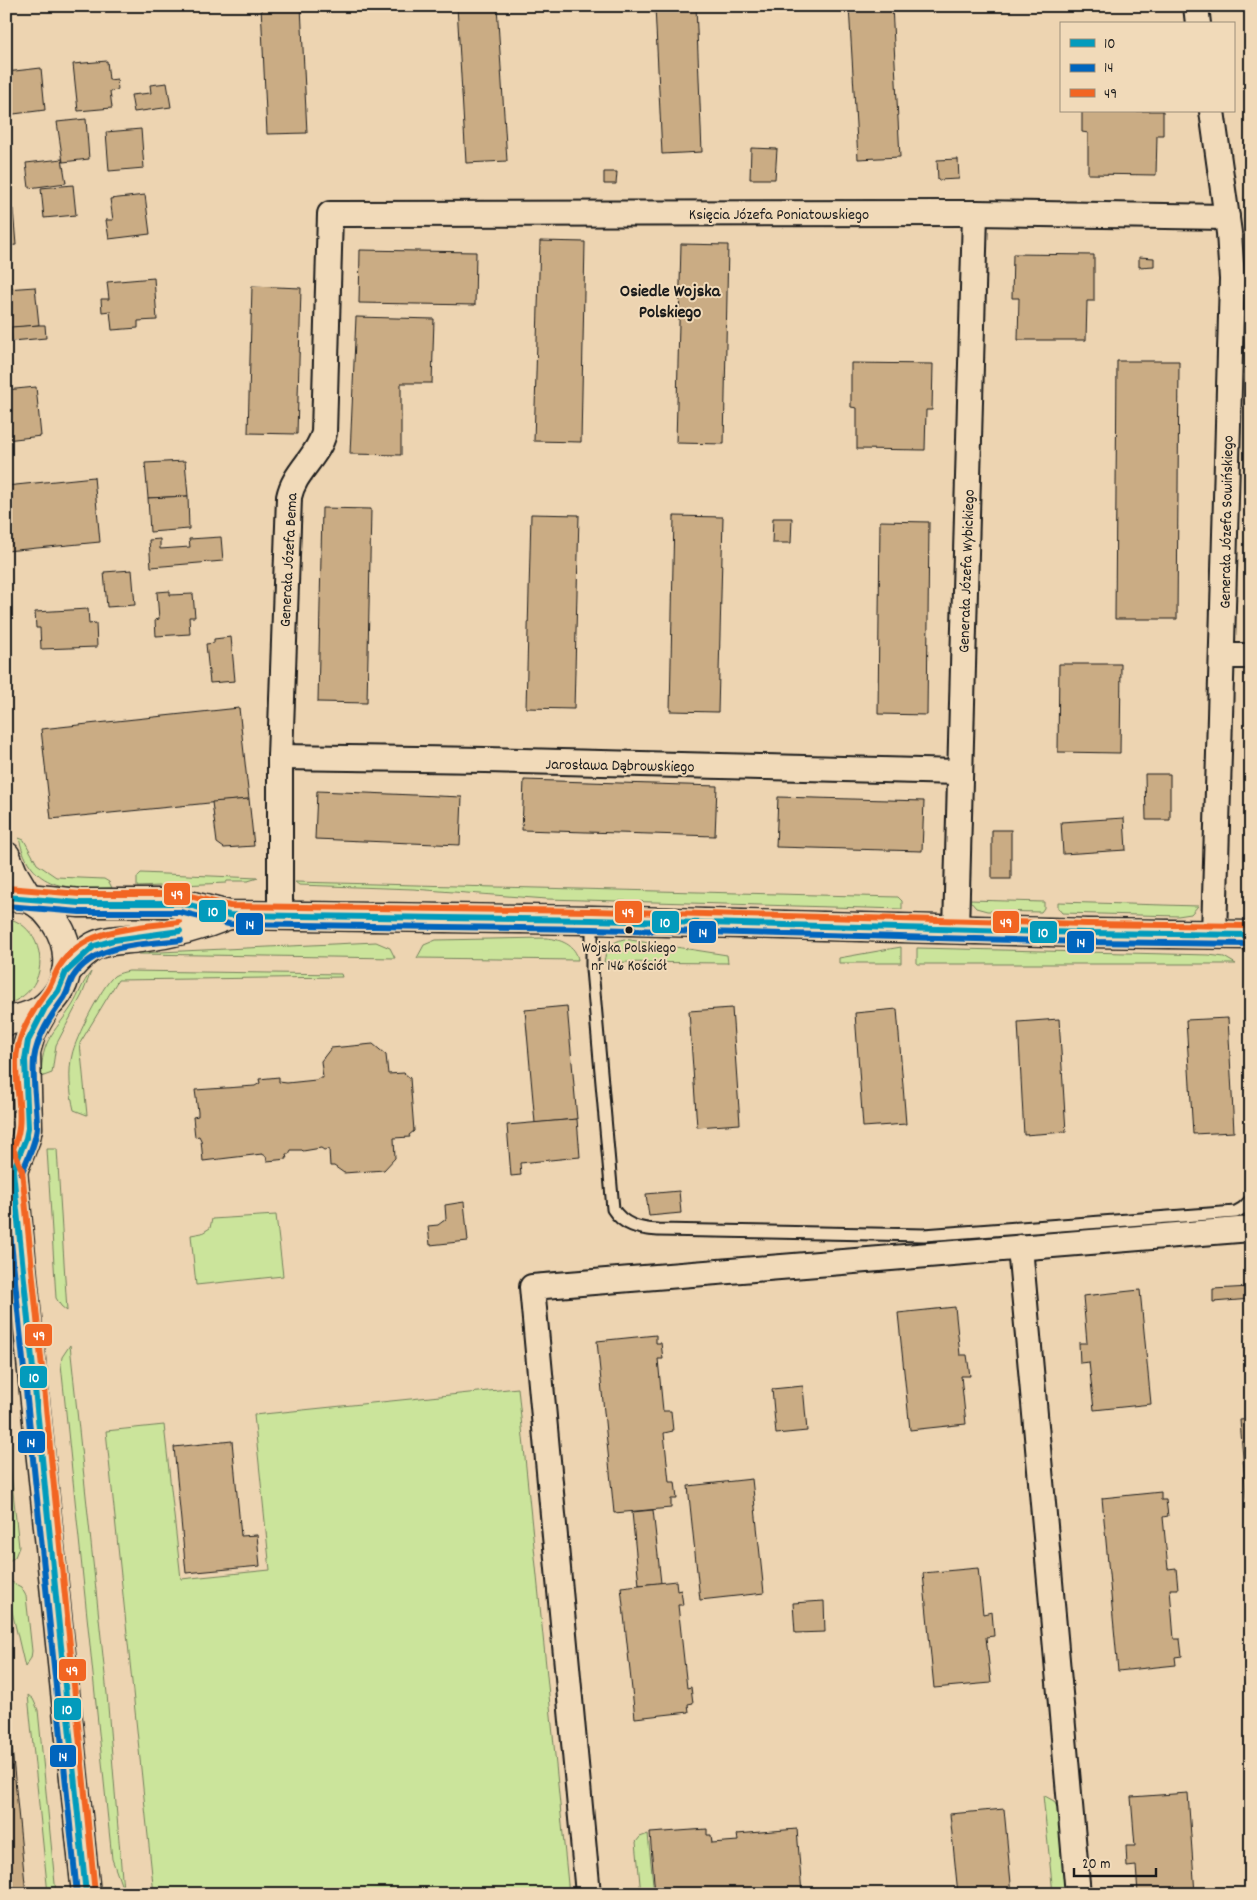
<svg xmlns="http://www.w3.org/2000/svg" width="1257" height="1900" font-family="Dekko,sans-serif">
<rect width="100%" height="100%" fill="#edd4b1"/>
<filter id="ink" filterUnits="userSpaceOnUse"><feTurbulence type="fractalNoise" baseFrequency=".02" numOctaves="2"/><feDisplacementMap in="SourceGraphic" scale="10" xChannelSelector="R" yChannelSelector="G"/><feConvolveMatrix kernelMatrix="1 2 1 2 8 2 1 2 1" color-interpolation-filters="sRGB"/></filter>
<g filter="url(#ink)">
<g fill="#cbe49b" stroke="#74805c">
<path d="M19,838L24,840L37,864L56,877L104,879L109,882L112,888C69,890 30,890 19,838Z"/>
<path d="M141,873L258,878L248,881H227L226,883L137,887V877Z"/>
<path d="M295,882L898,897L902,901V909L547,899L413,889L299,885Z"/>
<path d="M969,900L1044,902V908L1041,912L987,911L976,908Z"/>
<path d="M1058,902L1198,906L1191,914L1178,916L1062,913L1058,908Z"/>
<path d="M6,918C34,923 47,956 36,980C30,993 19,1000 6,1005Z"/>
<path d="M546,938C560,939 576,945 578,960L417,958L424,945L436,940Z"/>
<path d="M624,939L727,955L728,963L604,962C606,949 611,942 624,939Z"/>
<path d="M376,942L390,948L395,958L139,954V953Z"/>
<path d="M901,947V963H839V958Z"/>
<path d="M917,948L1209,955L1224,957L1236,964H917Z"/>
<path d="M129,971L341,974L342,977L118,980L80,1043L87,1115L74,1110C70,1094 68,1071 72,1055C75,1039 102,986 114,976C119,973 124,972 129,971Z"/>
<path d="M91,972L82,995L56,1045L52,1073L41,1077C42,1038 53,1035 72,1006C79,995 82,983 91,972Z"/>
<path d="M47,1149H57L67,1311L61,1306L56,1298Z"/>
<path d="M276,1215L283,1276L196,1285L191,1235L202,1233L210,1228L212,1219Z"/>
<path d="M70,1345L107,1694L123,1890L112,1859L61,1364L62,1357Z"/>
<path d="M518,1388L569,1894H154L106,1431L164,1425L181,1579L270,1570L254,1415Z"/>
<path d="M6,1444L9,1455L19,1547L15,1557L6,1563Z"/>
<path d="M8,1580L21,1587L26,1596L32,1651L31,1658L25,1667L11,1607Z"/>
<path d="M28,1695L33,1699L38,1710L56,1894H48Z"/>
<path d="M1043,1795L1054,1801L1058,1809L1066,1894H1053Z"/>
<path d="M648,1834L654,1894H641L636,1842L640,1837Z"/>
</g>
<g fill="#caac84" stroke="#1c1c1c">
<path d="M261,6H301L307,133L267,134Z"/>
<path d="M457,6H497L507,161L466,163Z"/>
<path d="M655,6H696L702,152L662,154Z"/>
<path d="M849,6H892L900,157L858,159Z"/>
<path d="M107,61L109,80L117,79L118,90L110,91L112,108L78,111L73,64Z"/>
<path d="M41,68L45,110L6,115V72Z"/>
<path d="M167,83L171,107L134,112L131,95L151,93L150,85Z"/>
<path d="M1082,111H1163V135H1157L1156,175L1088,174V133L1082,132Z"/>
<path d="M86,119L89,159L63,162L57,122Z"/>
<path d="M141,129L144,168L109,171L106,132Z"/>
<path d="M751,148L777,149L775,179H750Z"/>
<path d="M6,149L9,174L6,175Z"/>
<path d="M62,159L66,183L29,188L26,163Z"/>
<path d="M958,159L959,179L938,180L937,160Z"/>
<path d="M604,172H617L616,184H604Z"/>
<path d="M73,185L76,215L44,218L41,188Z"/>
<path d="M145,195L150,234L109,239L106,220H113L110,199Z"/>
<path d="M6,209H13L16,245L6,246Z"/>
<path d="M540,241L585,242L581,442L534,441Z"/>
<path d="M681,244L728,245L724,444L676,443Z"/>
<path d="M360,250L476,252L475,305L359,303Z"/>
<path d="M1013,254L1094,255V301H1087L1086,340H1018L1019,298H1012Z"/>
<path d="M1139,257L1154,258V266L1139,267Z"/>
<path d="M154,278L157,320L138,321V328L112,330L110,311L102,312L101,299H109L107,282Z"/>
<path d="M252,286L301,288L297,434L248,433Z"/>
<path d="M35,287L39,325L6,328V289Z"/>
<path d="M356,317L434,319L432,383H401V455L350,454Z"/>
<path d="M39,325H45L46,338L12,341L11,327Z"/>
<path d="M1117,361H1179L1177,619H1115Z"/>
<path d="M851,363L933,364L932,410H926L925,450L857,449V408L851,407Z"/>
<path d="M36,387L41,436L6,440V390Z"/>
<path d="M185,461L188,496L148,498L145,463Z"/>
<path d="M94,477L100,542L6,551V486Z"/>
<path d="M188,496L189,529L150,532L148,498Z"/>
<path d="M322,508L371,509L367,703L318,702Z"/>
<path d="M531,514L579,515L574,709L526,708Z"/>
<path d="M674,516L723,517L718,712L670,711Z"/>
<path d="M773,518H792L791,543H772Z"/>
<path d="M880,521L929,522L927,715L878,714Z"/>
<path d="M221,537L223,561L151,567L149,540L160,539V549L190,547L189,539Z"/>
<path d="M132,570L135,605L107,607L104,572Z"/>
<path d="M170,591V595L193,594L195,617H189L190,634L156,636L155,620L159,619L157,592Z"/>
<path d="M88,609L89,624L96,623L97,647L41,649L40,628H36L35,612Z"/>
<path d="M231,637L235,681L210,683L206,644L214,643V639Z"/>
<path d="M1059,664H1121L1120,753L1058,752Z"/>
<path d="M239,708L249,799L51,819L41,729Z"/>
<path d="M1145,774H1170V820H1146Z"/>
<path d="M524,780L717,786L715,836L522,830Z"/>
<path d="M317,791L462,797L460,845L315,839Z"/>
<path d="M778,797L924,801L922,851L776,847Z"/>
<path d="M249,799L254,846L224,848L217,843L212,802Z"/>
<path d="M1124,818L1126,850L1063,854L1061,822Z"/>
<rect x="992" y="830" width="19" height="49"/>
<path d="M567,1006L577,1119L535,1123L525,1010Z"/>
<path d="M732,1008L740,1124L697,1127L689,1011Z"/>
<path d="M897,1009L906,1124L863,1127L855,1013Z"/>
<path d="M1228,1018L1234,1132L1193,1134L1186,1020Z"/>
<path d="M1059,1019L1066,1132L1024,1135L1018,1022Z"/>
<path d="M373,1044L386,1055L388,1074L404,1073L410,1078L414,1131L409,1135L410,1137L394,1138L395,1158L384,1170L344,1173L334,1166H330L329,1149L324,1150L321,1148L303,1151L302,1150H291L289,1154H286L287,1159L267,1161L266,1156L262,1154L203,1161L201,1140L199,1136L195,1137L193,1117L198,1116V1112L195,1090L255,1086L260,1083L259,1079L279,1077V1082L287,1083L316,1080L319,1078H323L321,1061L331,1048Z"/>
<path d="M577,1119L580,1157L520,1163L521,1175L511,1176L507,1125Z"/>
<path d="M679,1191L681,1213L649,1216L646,1194Z"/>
<path d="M464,1202L468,1241L430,1245L428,1226L438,1225L446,1219L445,1205Z"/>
<path d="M1251,1287V1299L1213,1302V1289Z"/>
<path d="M1140,1290L1151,1404L1094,1410L1089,1362L1080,1363L1079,1343H1087L1083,1296Z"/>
<path d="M955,1307L960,1355H967L970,1376H961L966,1424L910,1430L898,1313Z"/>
<path d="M656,1335V1343H661L663,1359H658L663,1411H671L673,1431L664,1433L669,1482H675L677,1499H671V1508L614,1513L597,1341Z"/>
<path d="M803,1386L807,1431L776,1434L772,1389Z"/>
<path d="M1251,1419V1560L1240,1420Z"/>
<path d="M232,1441L241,1536L257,1535L260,1566L186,1573L174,1447Z"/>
<path d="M752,1479L764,1593L700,1600L688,1486Z"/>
<path d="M1161,1492V1500H1166L1168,1516L1163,1517L1168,1569L1176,1568L1178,1589H1170L1174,1639H1180L1182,1656L1175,1657L1176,1665L1118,1671L1102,1498Z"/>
<path d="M653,1510L661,1583L639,1585L632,1512Z"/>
<path d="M978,1568L983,1614L992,1612L994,1636L986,1637L991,1683L934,1688L923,1573Z"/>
<path d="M676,1581L677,1591L681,1590L683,1605H678L687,1688L691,1687L693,1703L688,1704L689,1712L635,1718L621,1587Z"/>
<path d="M824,1601L825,1632L795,1633L793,1603Z"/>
<path d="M12,1748L26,1894H6V1749Z"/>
<path d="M1188,1793L1195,1894H1138L1136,1866L1127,1867L1126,1846H1135L1131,1797Z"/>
<path d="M1004,1809L1012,1894H958L950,1814Z"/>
<path d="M707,1829V1835H711L712,1843L738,1841L737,1834L797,1829L802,1894H655L650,1833Z"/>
</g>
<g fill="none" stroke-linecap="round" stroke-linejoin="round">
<defs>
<path id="service" d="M592,920V969L613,1209C623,1225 639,1229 658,1230L924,1235L1236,1212L1243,1208L1251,1200"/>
<g id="minor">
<path d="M1196,6L1198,24"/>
<path d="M1212,111L1229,233L1232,279L1214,935"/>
<path d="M1223,656H1251"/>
<path d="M280,757L486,760L959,772"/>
<path d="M280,915V757L289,497C294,472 318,457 324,433L330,214L975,213L1227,217"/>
<path d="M956,930L975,213"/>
<path d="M1020,1247L1078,1894"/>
<path d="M588,1894L532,1287L1251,1229"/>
</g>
<g id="tertiary">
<path d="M6,856L13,873L28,898"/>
<path d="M6,897C14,897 22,897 29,899C41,903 48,913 55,922C73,948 72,985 46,1006C36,1015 19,1019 6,1021"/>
<path d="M28,898L80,903H181L229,915L592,920L1087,933L1251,935"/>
<path d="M66,972C74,963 83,952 94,946C108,939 125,940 140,938C171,934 200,927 229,915"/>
<path d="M6,1155L13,1171L34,1392L86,1894"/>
<path d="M13,1171L26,1138L28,1128L26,1051L32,1031L45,1008"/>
</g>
</defs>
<use href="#service" stroke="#1c1c1c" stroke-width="15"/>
<use href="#minor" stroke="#1c1c1c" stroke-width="28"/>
<use href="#tertiary" stroke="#1c1c1c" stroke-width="31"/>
<use href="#service" stroke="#f1dab9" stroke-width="11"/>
<use href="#minor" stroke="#f1dab9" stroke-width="24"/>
<use href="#tertiary" stroke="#f1dab9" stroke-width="28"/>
<defs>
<g id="bus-1">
<path d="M6,897L80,903H181L229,915L592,920L1087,933L1251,935"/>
<path d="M6,1156L13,1171L86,1894"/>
<path d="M13,1171L26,1138L28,1128L25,1060L28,1041L45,1008L58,991L66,972L94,946L114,940L180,931"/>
</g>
<g id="bus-2">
<path d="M6,906L80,912H180L229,924L592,929L1087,942L1251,944"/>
<path d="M21,1174C27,1160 36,1143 37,1127C37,1105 32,1081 34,1059C37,1036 51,1016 64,998C68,992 69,984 73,977C95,942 145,945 181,940"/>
<path d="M6,1192L77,1894"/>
</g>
<g id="bus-3">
<path d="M7,888L80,894H182L230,906L592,911L1087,924L1251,926"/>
<path d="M14,1151L22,1170L95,1893"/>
<path d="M6,1164C11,1153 18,1141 19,1128C22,1106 15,1082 16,1060C17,1035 32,1011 47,991C52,984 54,975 59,967C84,927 137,928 179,922"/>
</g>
</defs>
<use href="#bus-1" stroke="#f1dab9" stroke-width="10"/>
<use href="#bus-2" stroke="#f1dab9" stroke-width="10"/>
<use href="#bus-3" stroke="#f1dab9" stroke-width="10"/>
<use href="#bus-1" stroke="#039bbc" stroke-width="6"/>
<use href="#bus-2" stroke="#0065bd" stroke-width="6"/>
<use href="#bus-3" stroke="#f26522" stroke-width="6"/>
</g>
</g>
<circle fill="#1c1c1c" stroke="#f1dab9" stroke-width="2" cx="629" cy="930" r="4.5"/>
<g text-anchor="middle" stroke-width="4" stroke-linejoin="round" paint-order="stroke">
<g font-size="15" fill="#1c1c1c" stroke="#f1dab9">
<text x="629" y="952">Wojska Polskiego<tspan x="629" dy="18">nr 146 Kościół</tspan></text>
</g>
<g font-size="16" fill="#1c1c1c" stroke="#f1dab9">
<text x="779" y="219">Księcia Józefa Poniatowskiego</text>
<text transform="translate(1225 522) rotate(-89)" y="6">Generała Józefa Sowińskiego</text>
<text transform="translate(287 560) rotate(-87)" y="6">Generała Józefa Bema</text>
<text transform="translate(965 571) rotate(-88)" y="6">Generała Józefa Wybickiego</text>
<text transform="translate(620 764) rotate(1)" y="6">Jarosława Dąbrowskiego</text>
</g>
<g font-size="18" font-weight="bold" fill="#1c1c1c" stroke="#f1dab9">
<text x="670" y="296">Osiedle Wojska<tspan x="670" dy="21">Polskiego</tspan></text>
</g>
</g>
<g stroke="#f1dab9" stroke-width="2">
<rect x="163" y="882" width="28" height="24" rx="5" fill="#f26522"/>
<rect x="198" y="899" width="29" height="24" rx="5" fill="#039bbc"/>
<rect x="614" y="900" width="29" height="24" rx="5" fill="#f26522"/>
<rect x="992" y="910" width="28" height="24" rx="5" fill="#f26522"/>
<rect x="651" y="910" width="29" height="24" rx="5" fill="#039bbc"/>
<rect x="235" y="912" width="29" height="24" rx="5" fill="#0065bd"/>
<rect x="1029" y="920" width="29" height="24" rx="5" fill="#039bbc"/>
<rect x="688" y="920" width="29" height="24" rx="5" fill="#0065bd"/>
<rect x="1066" y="930" width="29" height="24" rx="5" fill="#0065bd"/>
<rect x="24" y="1323" width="29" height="24" rx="5" fill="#f26522"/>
<rect x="19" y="1365" width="29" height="24" rx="5" fill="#039bbc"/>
<rect x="17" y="1430" width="29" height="24" rx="5" fill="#0065bd"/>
<rect x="58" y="1658" width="29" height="24" rx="5" fill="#f26522"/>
<rect x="53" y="1697" width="29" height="24" rx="5" fill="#039bbc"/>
<rect x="49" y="1744" width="28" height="24" rx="5" fill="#0065bd"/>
</g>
<g font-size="14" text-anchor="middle" font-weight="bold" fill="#fff">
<text x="177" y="899">49</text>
<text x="213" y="916">10</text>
<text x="628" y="917">49</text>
<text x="1006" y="927">49</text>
<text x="665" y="927">10</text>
<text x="250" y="929">14</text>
<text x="1043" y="937">10</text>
<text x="703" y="937">14</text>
<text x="1081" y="947">14</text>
<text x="39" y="1340">49</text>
<text x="34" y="1382">10</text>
<text x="31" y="1447">14</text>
<text x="72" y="1675">49</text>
<text x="67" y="1714">10</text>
<text x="63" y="1761">14</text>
</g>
<rect width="1257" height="1900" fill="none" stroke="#f1dab9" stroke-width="25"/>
<rect x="12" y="12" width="1232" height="1875" fill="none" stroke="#1c1c1c" stroke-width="2" filter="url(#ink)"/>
<rect x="1060" y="22" width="175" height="90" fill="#f1dab9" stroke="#9c8e7a"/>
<rect x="1070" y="39" width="25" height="8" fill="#039bbc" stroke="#9c8e7a"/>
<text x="1104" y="48" font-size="15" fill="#1c1c1c">10</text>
<rect x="1070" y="64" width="25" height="8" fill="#0065bd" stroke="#9c8e7a"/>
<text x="1104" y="72" font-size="15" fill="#1c1c1c">14</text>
<rect x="1070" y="89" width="25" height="8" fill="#f26522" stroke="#9c8e7a"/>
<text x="1104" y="98" font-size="15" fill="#1c1c1c">49</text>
<path d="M1074 1868v8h82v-8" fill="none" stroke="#1c1c1c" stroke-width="2.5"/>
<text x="1082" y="1868" font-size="15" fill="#1c1c1c" stroke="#f1dab9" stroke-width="4" paint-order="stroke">20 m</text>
</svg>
